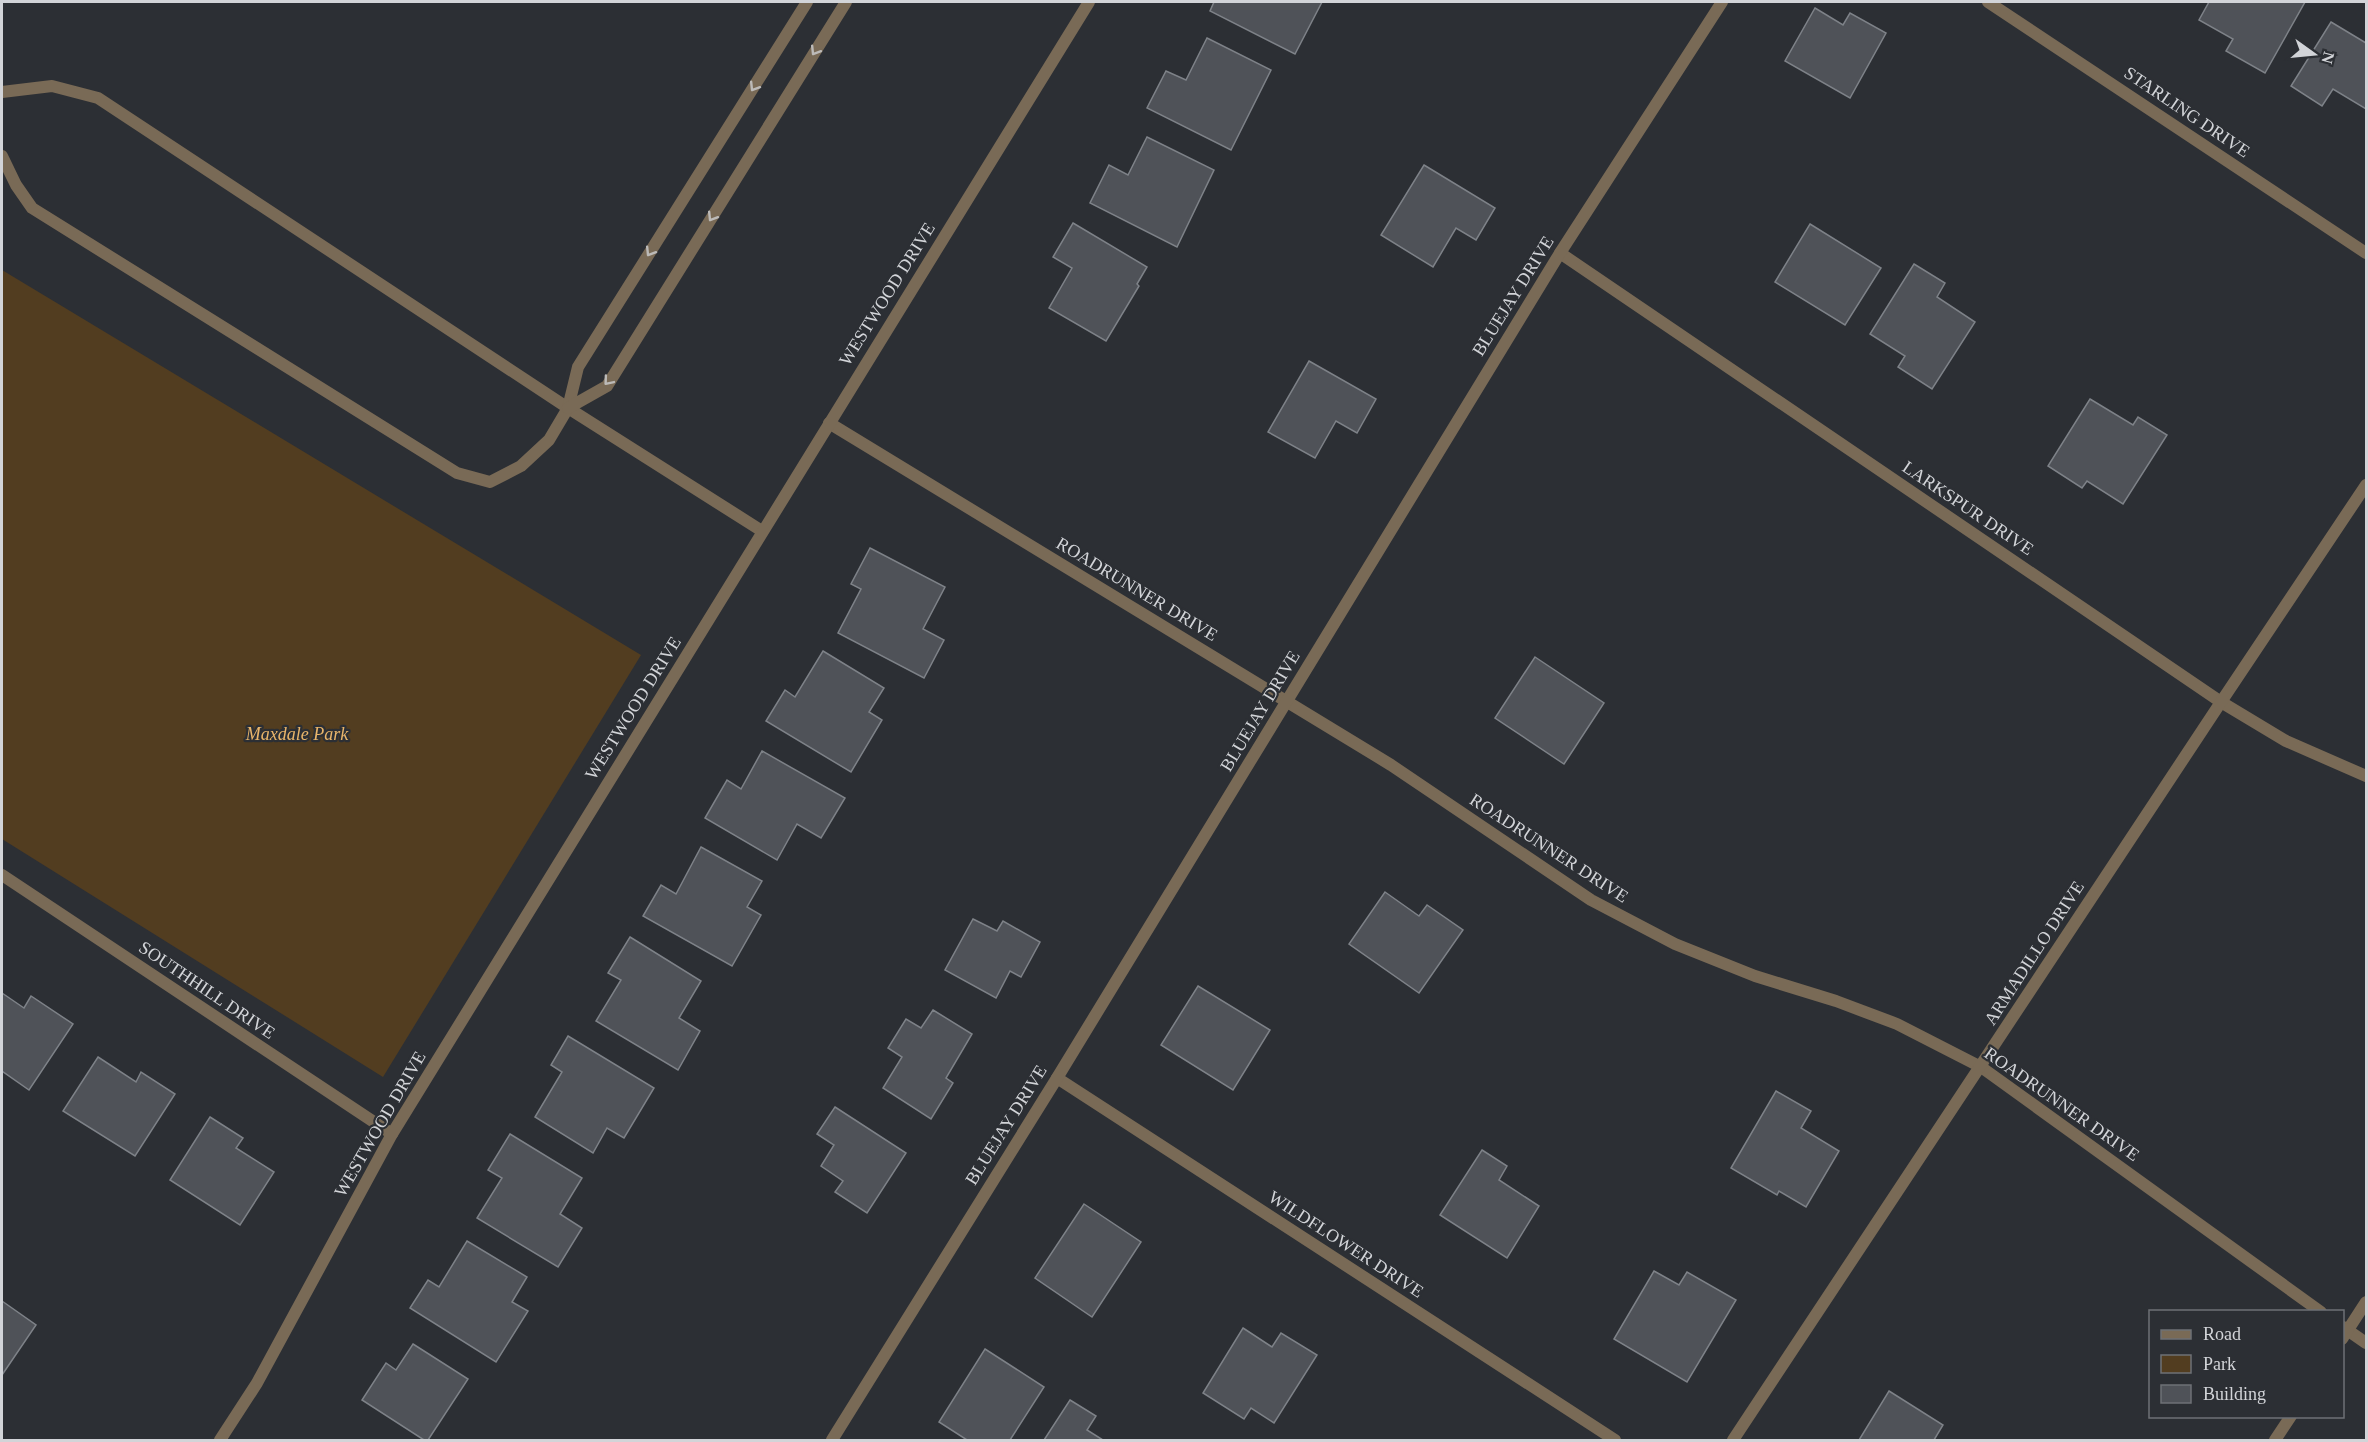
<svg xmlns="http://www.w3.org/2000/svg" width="2368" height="1442" font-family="'Times New Roman',serif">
<rect width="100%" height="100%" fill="#2c2f34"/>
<path fill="#523d20" d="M2,270L641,655L383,1077L2,839Z"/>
<g fill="#4f5258" stroke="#7e8288" stroke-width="1.5">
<path d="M1214,2H1322L1295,54L1210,11Z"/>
<path d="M2209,2H2305L2265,73L2226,51L2233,39L2199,20Z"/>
<path d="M1815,8L1843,25L1850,13L1886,33L1850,98L1785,61Z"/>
<path d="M2331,22L2366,43V109L2333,89L2322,106L2291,86Z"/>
<path d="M1207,38L1271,70L1231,150L1147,108L1166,71L1186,80Z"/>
<path d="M1147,137L1214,170L1177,247L1090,203L1109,165L1128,175Z"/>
<path d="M1424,165L1495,208L1476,240L1456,228L1433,267L1381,235Z"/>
<path d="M1073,223L1147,267L1137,284L1139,286L1106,341L1049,308L1072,268L1053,257Z"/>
<path d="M1810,224L1881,268L1845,325L1775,282Z"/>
<path d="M1914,264L1945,283L1937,297L1975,322L1932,389L1898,367L1905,356L1870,334Z"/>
<path d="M1309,361L1376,399L1357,433L1336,421L1315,458L1268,432Z"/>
<path d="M2090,399L2133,425L2138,417L2167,435L2123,504L2087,481L2082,488L2048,466Z"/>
<path d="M870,548L945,587L923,629L944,640L924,678L838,633L861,589L851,584Z"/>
<path d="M823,651L884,688L869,712L882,720L851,772L766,721L785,690L795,697Z"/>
<path d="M1535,657L1604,703L1564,764L1495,718Z"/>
<path d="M762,751L845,798L821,838L797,824L777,860L705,818L727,780L741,789Z"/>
<path d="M701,847L762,881L747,907L761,915L732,966L643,916L661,885L676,894Z"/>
<path d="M1385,892L1419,916L1427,905L1463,930L1419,993L1349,944Z"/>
<path d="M973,919L997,931L1003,921L1040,942L1021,977L1010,971L996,998L945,970Z"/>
<path d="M630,937L701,981L679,1018L700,1031L678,1070L596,1021L621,980L608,973Z"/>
<path d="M1198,986L1270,1030L1233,1090L1161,1045Z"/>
<path d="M2,993L24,1008L31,996L73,1024L29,1090L2,1071Z"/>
<path d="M933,1010L972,1034L946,1078L953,1083L931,1119L883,1088L902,1057L888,1048L906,1019L921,1028Z"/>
<path d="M568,1036L654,1088L624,1138L607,1128L593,1153L535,1117L562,1072L551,1065Z"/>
<path d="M98,1057L136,1082L141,1072L175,1094L135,1156L63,1111Z"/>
<path d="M1776,1091L1811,1111L1801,1128L1839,1151L1806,1207L1779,1191L1777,1195L1731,1168Z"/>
<path d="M835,1107L906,1153L867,1213L835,1192L843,1181L821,1166L834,1145L817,1134Z"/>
<path d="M210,1117L243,1138L236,1148L274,1172L240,1225L170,1180Z"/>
<path d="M510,1134L582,1178L560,1214L582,1228L558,1267L477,1218L502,1178L488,1170Z"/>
<path d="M1482,1150L1507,1166L1499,1180L1539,1206L1507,1258L1440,1215Z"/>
<path d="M1084,1204L1141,1242L1092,1317L1035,1278Z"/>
<path d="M467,1241L527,1277L512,1302L528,1311L496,1362L410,1308L428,1280L439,1287Z"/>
<path d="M1654,1271L1679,1285L1687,1272L1736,1300L1687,1382L1614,1339Z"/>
<path d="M2,1301L36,1325L2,1375Z"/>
<path d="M1243,1328L1272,1347L1281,1333L1317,1355L1274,1423L1251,1408L1244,1419L1203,1393Z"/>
<path d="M413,1344L468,1379L428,1440H424L362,1400L386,1363L396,1370Z"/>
<path d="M985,1349L1044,1387L1010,1440H967L939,1422Z"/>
<path d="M1889,1391L1943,1425L1934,1440H1859Z"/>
<path d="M1070,1400L1096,1416L1087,1430L1103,1440H1044Z"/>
</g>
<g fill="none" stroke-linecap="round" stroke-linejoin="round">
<g stroke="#796a56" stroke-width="12">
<path d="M2,92L52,86L98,98L568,408L762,531"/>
<path d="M2,156L16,185L32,208L457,473L490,482L521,466L549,440L568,408L578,367L807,2"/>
<path d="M568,408L607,386L846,2"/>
</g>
<g stroke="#796a56" stroke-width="12">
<path d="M1988,2L2366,253"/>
<path d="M1560,253L2221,702L2286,741L2366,776"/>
<path d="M829,423L1391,765L1591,900L1675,944L1755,976L1836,1001L1897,1024L1981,1067L2321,1312"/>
<path d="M2,875L392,1134"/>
<path d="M1057,1078L1615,1440"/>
<path d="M2343,1327L2366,1343"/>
<path d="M2342,1339L2366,1302"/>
<path d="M220,1440L257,1383L392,1134L1089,2"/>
<path d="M832,1440L1057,1078L1560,253L1722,2"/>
<path d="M1733,1440L2221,702L2366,485"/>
<path d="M2275,1440L2291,1416"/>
</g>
</g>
<defs><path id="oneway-chevron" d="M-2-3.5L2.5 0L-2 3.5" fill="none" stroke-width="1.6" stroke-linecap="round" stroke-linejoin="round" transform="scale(1.5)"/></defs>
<g stroke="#bcbab8">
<use href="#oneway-chevron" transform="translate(815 51) rotate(122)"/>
<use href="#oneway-chevron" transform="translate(754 87) rotate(122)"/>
<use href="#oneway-chevron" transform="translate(712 217) rotate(122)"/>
<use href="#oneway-chevron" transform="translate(650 252) rotate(122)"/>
<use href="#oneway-chevron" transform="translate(608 381) rotate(130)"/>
</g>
<g text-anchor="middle" stroke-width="4.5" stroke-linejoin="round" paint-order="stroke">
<g font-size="18" fill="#d2d4d8" stroke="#2c2f34">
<text transform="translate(2187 112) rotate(34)" y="6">STARLING DRIVE</text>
<text transform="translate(887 294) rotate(-58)" y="6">WESTWOOD DRIVE</text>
<text transform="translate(1513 296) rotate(-58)" y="6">BLUEJAY DRIVE</text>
<text transform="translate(1968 508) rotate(34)" y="6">LARKSPUR DRIVE</text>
<text transform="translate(1137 589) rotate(31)" y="6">ROADRUNNER DRIVE</text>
<text transform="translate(633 708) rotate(-58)" y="6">WESTWOOD DRIVE</text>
<text transform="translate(1260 711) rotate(-59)" y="6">BLUEJAY DRIVE</text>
<text transform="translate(1549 848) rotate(33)" y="6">ROADRUNNER DRIVE</text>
<text transform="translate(2034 953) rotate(-57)" y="6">ARMADILLO DRIVE</text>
<text transform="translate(207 990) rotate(34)" y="6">SOUTHHILL DRIVE</text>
<text transform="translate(2062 1104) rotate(35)" y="6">ROADRUNNER DRIVE</text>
<text transform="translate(380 1124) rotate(-60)" y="6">WESTWOOD DRIVE</text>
<text transform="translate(1006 1125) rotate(-58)" y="6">BLUEJAY DRIVE</text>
<text transform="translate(1346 1244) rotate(33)" y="6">WILDFLOWER DRIVE</text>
</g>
<g font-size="18" font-style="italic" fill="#e9b56a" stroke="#2c2f34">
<text x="297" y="740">Maxdale Park</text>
</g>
</g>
<rect width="2368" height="1442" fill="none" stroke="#d2d4d8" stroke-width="6"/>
<rect x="2149" y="1310" width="195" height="108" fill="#2c2f34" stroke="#6e7176" stroke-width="1.5"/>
<rect x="2161" y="1330" width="30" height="9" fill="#796a56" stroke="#6e7176" stroke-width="1.5"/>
<text x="2203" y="1340" font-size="18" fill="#d2d4d8">Road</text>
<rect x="2161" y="1355" width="30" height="18" fill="#523d20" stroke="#6e7176" stroke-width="1.5"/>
<text x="2203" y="1370" font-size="18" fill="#d2d4d8">Park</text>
<rect x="2161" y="1385" width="30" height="18" fill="#4f5258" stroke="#6e7176" stroke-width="1.5"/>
<text x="2203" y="1400" font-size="18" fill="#d2d4d8">Building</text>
<g transform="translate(2314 54) rotate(105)" stroke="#2c2f34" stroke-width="4.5" paint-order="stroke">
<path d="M0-4.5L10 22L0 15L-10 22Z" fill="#d2d4d8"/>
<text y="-9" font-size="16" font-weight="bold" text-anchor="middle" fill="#d2d4d8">N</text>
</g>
</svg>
